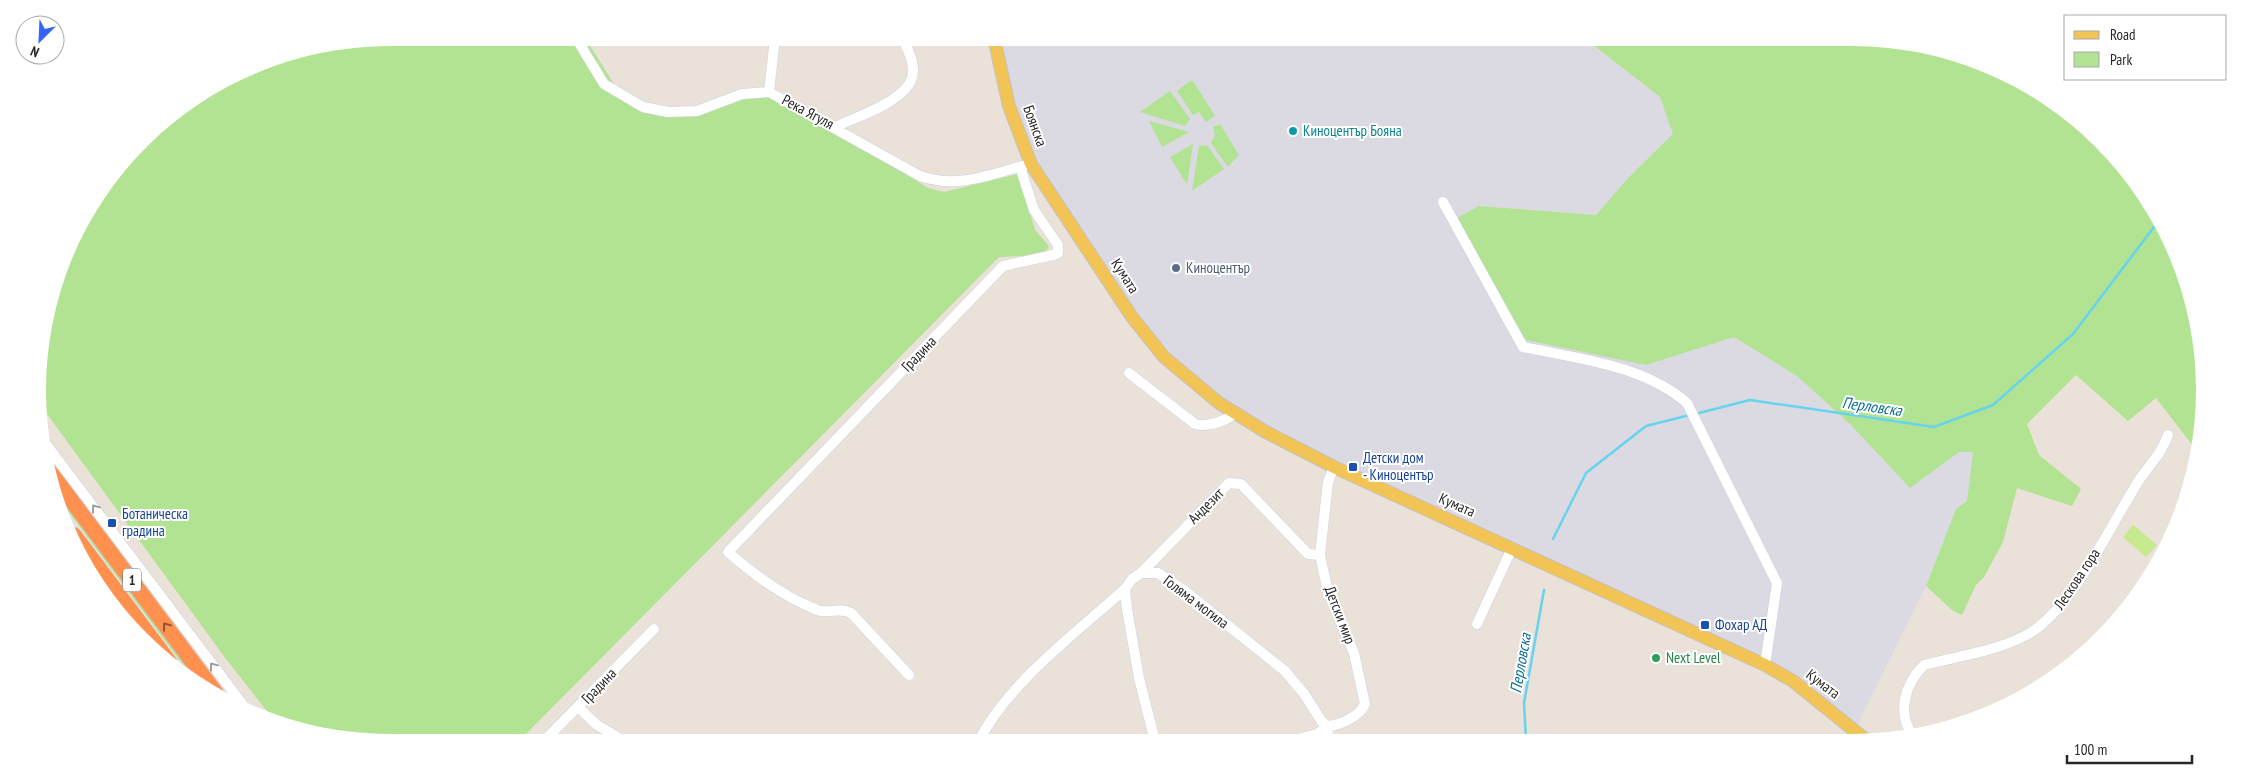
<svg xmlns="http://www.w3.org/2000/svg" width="2242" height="780" font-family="'PT Sans Narrow',sans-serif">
<rect width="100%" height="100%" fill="#eae1d8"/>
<path fill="#dbd9e2" d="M994,38H1584L1660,97L1674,134L1630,176L1596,215L1479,206L1646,365L1734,337L1797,376L1850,424L1910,488L1959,452H1973L1967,501L1956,509L1926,586L1855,730L1793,681L1266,432L1164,357L1031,164Z"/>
<g fill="#b2e392">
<path d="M390,38H593L587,41L614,84L638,100L655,107L672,110L705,105L768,85L769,38H776L773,95L859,145L928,188L944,192L1018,174L1035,230L1049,246L1044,255L999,257L518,742H390L299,731L273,719L226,659L39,403L40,344L74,234L111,175L157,125L255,64L322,44Z"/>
<path d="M1584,38H1852L1943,49L2008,74L2066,110L2117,157L2157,214L2186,276L2201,344L2204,413L2197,451L2156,398L2128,421L2076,375L2027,424L2039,455L2081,489L2072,506L2017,488L2003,542L1984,577L1976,585L1962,615L1953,611L1926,586L1956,509L1967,501L1973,452H1959L1910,488L1850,424L1797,376L1734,337L1646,365L1526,340L1455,219L1479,206L1596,215L1630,176L1673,134L1660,97Z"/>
<path d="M1190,81H1193L1215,116L1206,122L1199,112L1193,115L1177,91Z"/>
<path d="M1170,91L1190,119L1185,126L1140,112Z"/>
<path d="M1149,121L1189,132L1162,147Z"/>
<path d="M1220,124L1239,155L1228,167L1211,143L1215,135L1213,127Z"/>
<path d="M1193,144L1187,185L1170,157Z"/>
<path d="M1207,145L1224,169L1192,191L1199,146Z"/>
<path d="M51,485L203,687L198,685L56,495Z"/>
</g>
<path fill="#c8ea8e" d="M2133,525L2157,545L2146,557L2123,537Z"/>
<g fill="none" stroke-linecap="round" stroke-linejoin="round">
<g stroke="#67d3ef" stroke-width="2.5">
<path d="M114,172L179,112"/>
<path d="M1695,414L1750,400L1934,427L1993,405L2073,334L2160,219"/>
<path d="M1553,539L1586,473L1646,426L1690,415"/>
<path d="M1526,740L1524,703L1544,590"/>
</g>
<defs>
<g id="minor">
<path d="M576,38L604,84L643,107L668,112L697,111L742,94L769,92L920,176C958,189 988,175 1026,165"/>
<path d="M769,92L775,38"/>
<path d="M835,127C856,117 904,102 912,78C916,65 908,49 902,38"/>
<path d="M1443,202L1523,347C1579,359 1643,365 1687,403L1777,583L1765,665"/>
<path d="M1129,373L1195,424C1210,428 1224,421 1236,413"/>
<path d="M42,439L243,705"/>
<path d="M1141,573H1158L1186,592L1285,671L1305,695L1322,722L1328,726"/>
<path d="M97,585L101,591"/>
<path d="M1477,624L1512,548"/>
<path d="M909,675L851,613C840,607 828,614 817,610C784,597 754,575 728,552L1003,266L1053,255L1058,253V245L1034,210L1020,167"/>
<path d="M579,708L597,725L626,742"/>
<path d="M1328,726C1341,725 1360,716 1365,704L1354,653L1328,592L1320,555L1328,482L1334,467"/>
<path d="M1912,735C1897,711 1905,684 1924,665C1958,656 1999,651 2030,633C2073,607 2110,526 2138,482C2150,463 2160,457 2168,435"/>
<path d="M979,741C1007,684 1078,631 1125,589"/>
<path d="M1155,741L1139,678L1127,609L1125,589L1132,579L1141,573L1229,483L1241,484L1308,554L1320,555"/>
<path d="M1289,741L1317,734L1328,726"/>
<path d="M1327,741L1328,726"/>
<path d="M543,742L654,629"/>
</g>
<path id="major" d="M994,38L1009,106L1031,164L1132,317L1164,357L1219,403L1266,432L1334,467L1765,665L1793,681L1866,740"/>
<g id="highway">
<path d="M47,468L216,693"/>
<path d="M74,535L170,663"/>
</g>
</defs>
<use href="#minor" stroke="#cdd2e1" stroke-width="11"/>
<use href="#major" stroke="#c3c3c3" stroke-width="14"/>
<use href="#highway" stroke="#c3c3c3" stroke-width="16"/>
<use href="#minor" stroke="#fff" stroke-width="10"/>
<use href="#major" stroke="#f2c455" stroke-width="12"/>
<use href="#highway" stroke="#ff904e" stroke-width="15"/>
</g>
<defs><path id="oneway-chevron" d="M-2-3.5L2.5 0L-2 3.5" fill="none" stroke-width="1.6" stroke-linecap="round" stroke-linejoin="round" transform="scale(1.25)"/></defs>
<g stroke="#9e9e9e">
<use href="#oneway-chevron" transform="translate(95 508) rotate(-127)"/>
<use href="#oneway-chevron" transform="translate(213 666) rotate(-127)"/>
</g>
<use stroke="#885639" href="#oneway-chevron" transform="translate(166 626) rotate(-127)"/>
<circle fill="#0f9aa8" stroke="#fff" stroke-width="2" cx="1293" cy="131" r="5"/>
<circle fill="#5c6f8a" stroke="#fff" stroke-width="2" cx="1176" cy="268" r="5"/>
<g fill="#1a4fb4" stroke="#fff" stroke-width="2">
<rect x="1348" y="462" width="10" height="10" rx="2.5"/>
<rect x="107" y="518" width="10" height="10" rx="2.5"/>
<rect x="1700" y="620" width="10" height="10" rx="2.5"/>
</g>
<circle fill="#2e9e5b" stroke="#fff" stroke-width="2" cx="1656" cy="658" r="5"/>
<g text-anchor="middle" stroke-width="4" stroke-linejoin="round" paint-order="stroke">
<rect fill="#fff" stroke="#686868" stroke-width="1" x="123" y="568.5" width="18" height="23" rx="4"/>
<g font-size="14" font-weight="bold" fill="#272727">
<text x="132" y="585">1</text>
</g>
<g font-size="15" fill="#272727" stroke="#fff">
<text transform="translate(808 112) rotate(28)" y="5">Река Ягуля</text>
<text transform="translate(1035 126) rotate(70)" y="5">Боянска</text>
<text transform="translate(1125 276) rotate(57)" y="5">Кумата</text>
<text transform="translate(919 354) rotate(-46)" y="5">Градина</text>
<text transform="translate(1457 505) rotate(24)" y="5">Кумата</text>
<text transform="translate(1206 506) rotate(-45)" y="5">Андезит</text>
<text transform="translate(2077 579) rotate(-56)" y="5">Лескова гора</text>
<text transform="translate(1196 602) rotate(37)" y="5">Голяма могила</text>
<text transform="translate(1340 615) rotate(69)" y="5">Детски мир</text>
<text transform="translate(1823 684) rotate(37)" y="5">Кумата</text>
<text transform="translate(599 686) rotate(-46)" y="5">Градина</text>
</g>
<g font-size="15" fill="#0d838f" stroke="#fff" text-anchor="start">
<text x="1303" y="136">Киноцентър Бояна</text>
</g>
<g font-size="15" fill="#4e5e75" stroke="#fff" text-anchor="start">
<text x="1186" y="273">Киноцентър</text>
</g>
<g font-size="15" fill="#164399" stroke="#fff" text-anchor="start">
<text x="1363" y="463">Детски дом<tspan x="1363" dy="17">- Киноцентър</tspan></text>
<text x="122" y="519">Ботаническа<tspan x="122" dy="17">градина</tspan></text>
<text x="1715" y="630">Фохар АД</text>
</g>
<g font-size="15" fill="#27864d" stroke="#fff" text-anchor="start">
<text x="1666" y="663">Next Level</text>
</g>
<g font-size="16" font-style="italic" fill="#0b6f97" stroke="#fff">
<text transform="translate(1872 406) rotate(8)" y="6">Перловска</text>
<text transform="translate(1520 663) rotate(-80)" y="6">Перловска</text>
</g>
</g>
<path d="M0 0H2242V780H0ZM390 46H1852A344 344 0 0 1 2196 390V390A344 344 0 0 1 1852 734H390A344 344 0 0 1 46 390V390A344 344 0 0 1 390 46Z" fill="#fff" fill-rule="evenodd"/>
<rect x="2064" y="15" width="162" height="65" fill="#ffffff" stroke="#a9a9a9"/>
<rect x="2074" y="31" width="25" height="8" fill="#f2c455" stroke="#a9a9a9"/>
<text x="2110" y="40" font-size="15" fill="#272727">Road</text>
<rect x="2074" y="52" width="25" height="15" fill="#b2e392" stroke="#a9a9a9"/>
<text x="2110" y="65" font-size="15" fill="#272727">Park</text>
<g transform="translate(40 40) rotate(204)"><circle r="24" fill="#ffffff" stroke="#a9a9a9"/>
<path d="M0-4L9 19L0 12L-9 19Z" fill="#3364fc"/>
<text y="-8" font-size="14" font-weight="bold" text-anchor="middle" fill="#272727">N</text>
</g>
<path d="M2067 755v8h125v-8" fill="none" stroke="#272727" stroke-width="2.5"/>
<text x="2074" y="755" font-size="15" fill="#272727" stroke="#ffffff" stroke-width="4" paint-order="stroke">100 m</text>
</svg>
